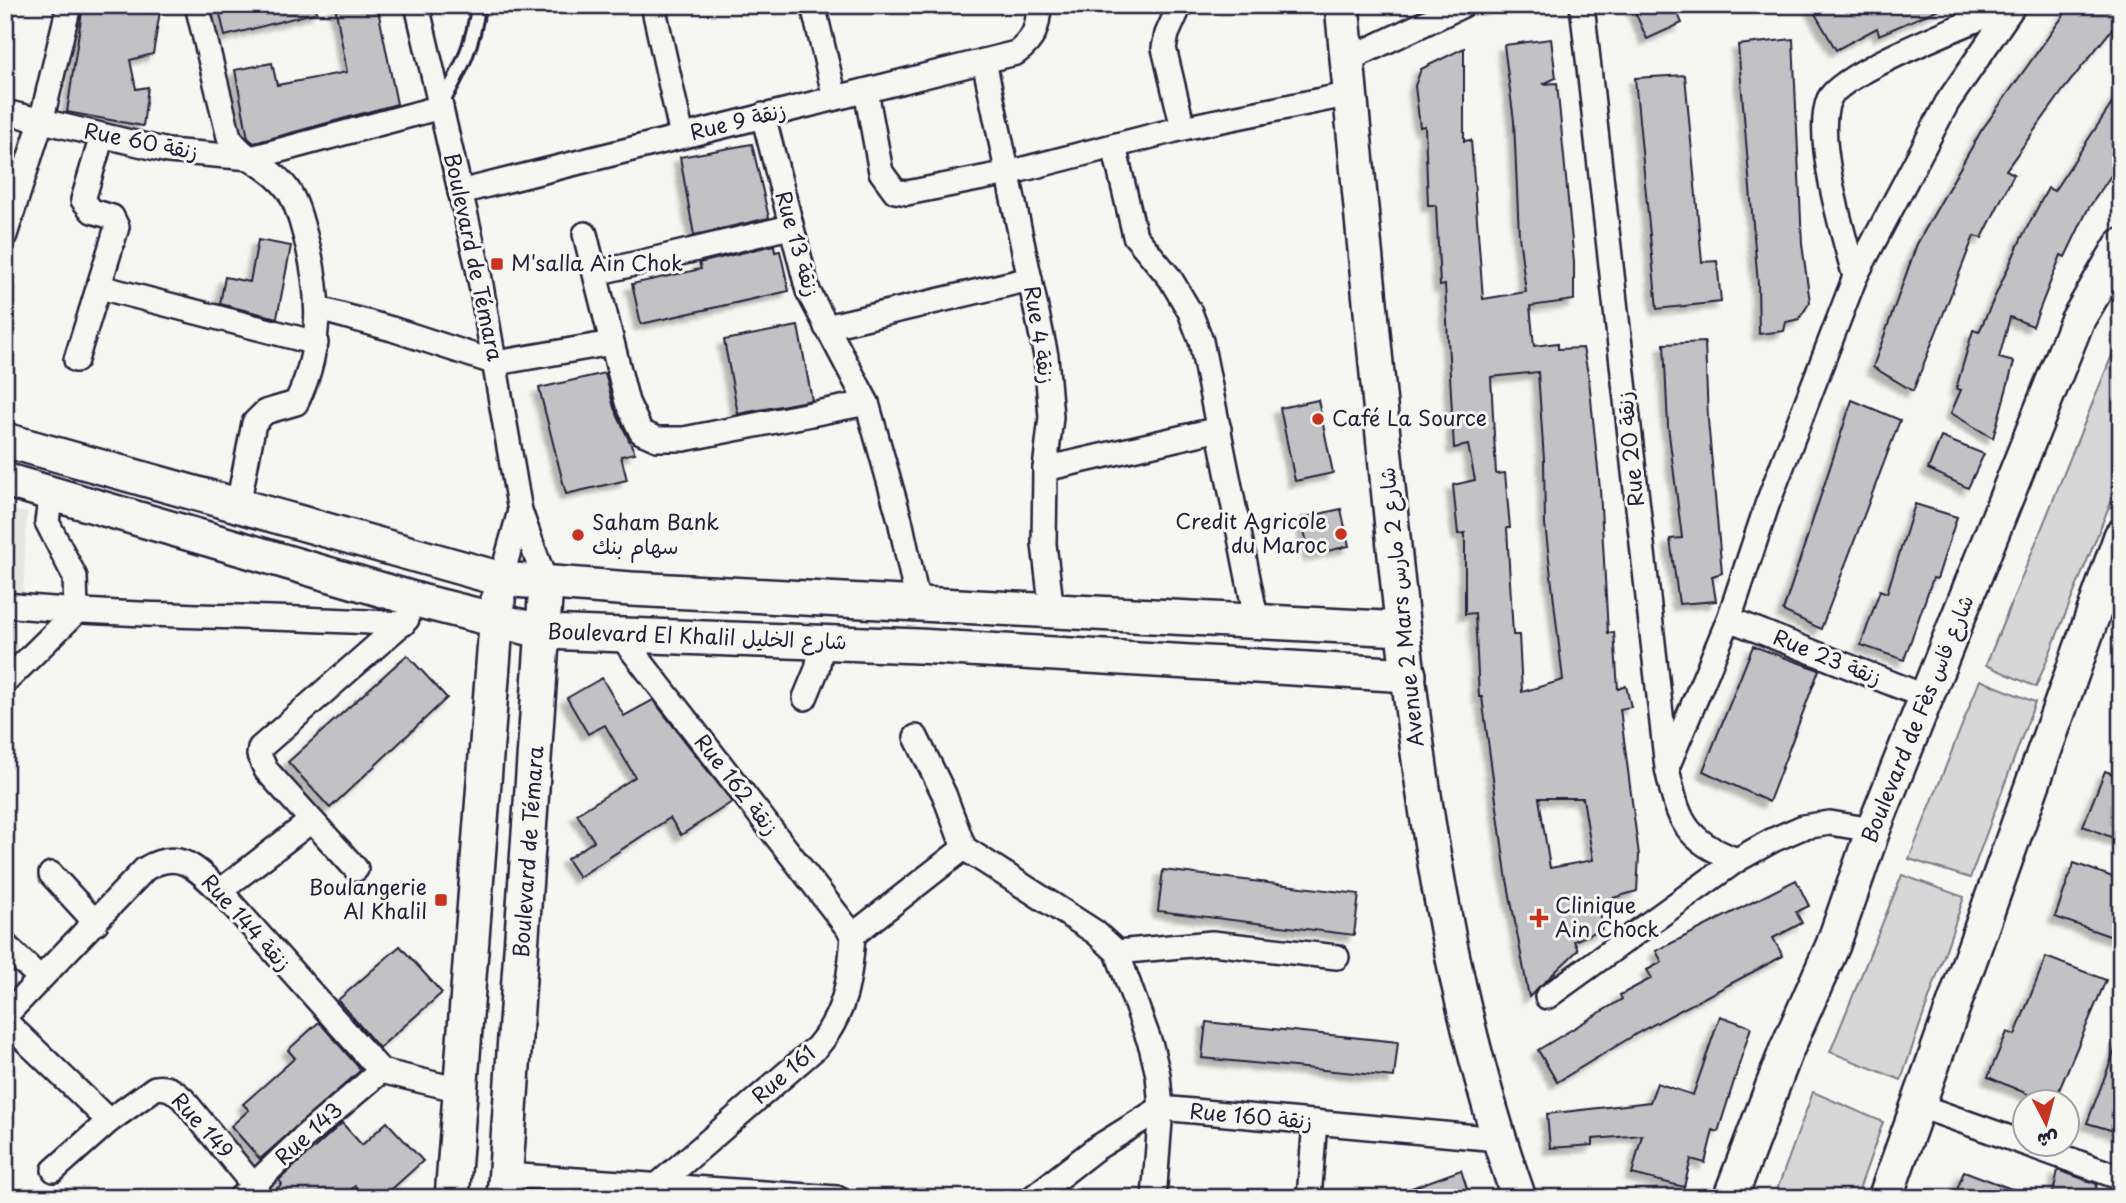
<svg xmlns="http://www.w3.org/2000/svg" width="2126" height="1203" font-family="'Playpen Sans','Playpen Sans Arabic',sans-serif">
<defs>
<filter id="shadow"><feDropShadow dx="-6" dy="6" stdDeviation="2" flood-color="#0004"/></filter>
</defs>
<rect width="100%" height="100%" fill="#f6f6f2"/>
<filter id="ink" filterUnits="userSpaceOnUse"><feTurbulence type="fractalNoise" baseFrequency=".0143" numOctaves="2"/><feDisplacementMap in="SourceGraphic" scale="14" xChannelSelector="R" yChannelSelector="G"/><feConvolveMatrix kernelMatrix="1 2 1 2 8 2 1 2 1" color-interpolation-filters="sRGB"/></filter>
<g filter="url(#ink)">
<path fill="#e6e6e4" d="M5,511L27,512L23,594L5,593Z"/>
<g fill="#d7d7d7" stroke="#7c7c89" stroke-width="2">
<path d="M2117,343L2121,345V477L2036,687L1986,665Z"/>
<path d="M1980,680L2035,702L1970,878L1909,859Z"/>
<path d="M1902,875L1964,897L1901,1080L1830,1052Z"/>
<path d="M1813,1092L1883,1122L1856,1198H1774Z"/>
</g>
<g fill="#c2c2c4" stroke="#22223b" stroke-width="2" fill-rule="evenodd" filter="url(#shadow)">
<path d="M83,5H161L153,54L130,60L136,89L148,87L143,126L67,112Z"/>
<path d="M218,5H316L317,12L225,36Z"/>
<path d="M335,5H377L397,104L254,143L248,138L235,70L272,63L277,85L347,72Z"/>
<path d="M1632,5H1674L1682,23L1647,39Z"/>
<path d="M1810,5H1948L1879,35L1877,28L1836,50Z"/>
<path d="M2071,5H2121V18L2064,89L2006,170L2014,174L1982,238L1974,236L1913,391L1873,367L1917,244L1981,131Z"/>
<path d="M1551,39L1556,78L1543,84L1557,83L1574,263V300L1530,306L1534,346L1558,343V349L1583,348L1589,379L1600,489L1608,633L1614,632L1618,689L1626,686L1631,707L1620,709L1639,855L1637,891L1599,902L1602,929L1574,941L1578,950L1529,997L1506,874L1482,697H1479L1475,613L1465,614V533L1458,534L1453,485L1475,480L1468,445L1454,448L1445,285L1440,286L1436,205H1428L1425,126L1420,127L1415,86L1421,69L1464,48V141L1471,140L1483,299L1526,292L1519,236L1514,121L1504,45ZM1538,372L1544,460L1545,524L1563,680L1522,692L1519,635H1513L1507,528H1510L1505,473L1496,474L1491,377ZM1539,798H1583L1593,860L1550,868Z"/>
<path d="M1793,39L1802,244L1810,302L1799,319L1786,322L1784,331L1759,334L1758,284L1738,45Z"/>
<path d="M1685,75L1702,262L1717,261L1721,302L1657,309L1635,78Z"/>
<path d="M2121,90V161L2088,209L2065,257L2061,255L2033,326L2010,317L1999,358L2014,362L1993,438L1951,413L1961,390L1956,389L1973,330L1979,332L2021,239L2048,188L2054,191Z"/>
<path d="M752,144L769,218L694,235L680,157Z"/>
<path d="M258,240L291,246L277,318L220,304L225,277L250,282Z"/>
<path d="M774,245L775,252L780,251L789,291L641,324L632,284L701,269L699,263Z"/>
<path d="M798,326L812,400L738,414L724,340Z"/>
<path d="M1705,342L1708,420L1722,573L1712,576L1716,601L1679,604L1670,539L1682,538L1668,426L1664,344Z"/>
<path d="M605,373L614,408L635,453L621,456L627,480L566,494L539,388Z"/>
<path d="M1318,400L1333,473L1295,481L1280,408Z"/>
<path d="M1852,400L1900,420L1821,629L1783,611Z"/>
<path d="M1941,437L1984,454L1968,488L1928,469Z"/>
<path d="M1915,504L1957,517L1937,579L1933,578L1904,660L1861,645L1880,590L1887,593Z"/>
<path d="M1341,509L1349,546L1310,555L1301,518Z"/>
<path d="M1753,646L1819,670L1769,802L1703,771Z"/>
<path d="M407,655L447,698L330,808L288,762Z"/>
<path d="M602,678L624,716L653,700L732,802L681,835L670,818L579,877L567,859L594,841L577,814L635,777L605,725L588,734L567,698Z"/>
<path d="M2105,771L2121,777V841L2083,826Z"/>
<path d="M2074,863L2121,880V940L2055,917Z"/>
<path d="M1163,870L1359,894L1354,935L1158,911Z"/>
<path d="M1796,880L1809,906L1796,912L1802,923L1773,938L1783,956L1641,1031L1557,1082L1538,1050L1622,999L1620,995L1652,978L1647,970L1662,962L1656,951Z"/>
<path d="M400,946L442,993L379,1048L338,1000Z"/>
<path d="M2046,957L2106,980L2054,1102H2046L1988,1077L2007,1032L2015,1035Z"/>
<path d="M1720,1016L1751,1027L1718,1132L1713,1130L1705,1163L1691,1159L1684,1187L1632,1174L1642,1135L1593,1139V1145L1550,1148L1547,1114L1650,1102L1657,1083L1693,1095Z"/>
<path d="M319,1022L361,1070L260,1159L231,1126L249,1110L243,1104L295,1058L288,1050Z"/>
<path d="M1206,1022L1398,1042L1394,1077L1202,1058Z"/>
<path d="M2119,1040L2121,1041V1133L2087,1123Z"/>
<path d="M387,1122L423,1161L382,1198H366L355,1186L342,1198H267L282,1184L279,1180L342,1123L362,1145Z"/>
<path d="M1461,1170L1470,1198H1392V1195Z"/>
<path d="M2058,1170L2097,1184L2094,1198H2052Z"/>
<path d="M1964,1171L2030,1196V1198H1954Z"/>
</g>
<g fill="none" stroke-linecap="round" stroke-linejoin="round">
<defs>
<path id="lane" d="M441,105C460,72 474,44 478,5"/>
<g id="street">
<path d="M197,5L229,137C244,160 272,167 288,190C297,203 301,221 305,235C321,292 323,350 296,403L265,412L254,423L238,505"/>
<path d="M417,5L478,268L520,511L546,584"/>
<path d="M653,5L682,136"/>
<path d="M813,5L835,98"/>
<path d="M1180,5L1167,34L1164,48L1183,128"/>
<path d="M1582,5L1667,768C1678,820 1684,840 1737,860"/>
<path d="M1347,60L1463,5"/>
<path d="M984,61L1046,356L1051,417L1045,469L1044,544L1052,612"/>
<path d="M866,91L881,172L895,191L907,193L1008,173L1183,128L1351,94"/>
<path d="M5,112L168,151L251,158L441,107"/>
<path d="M763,115L808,291L867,403L900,520L918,604"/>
<path d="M1114,146L1135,236L1170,278L1190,312L1201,341L1257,623"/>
<path d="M460,192L1016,53C1034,40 1038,28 1039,5"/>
<path d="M585,234L627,402L641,432L657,439H684L867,403"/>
<path d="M5,235L41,122L69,5"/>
<path d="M596,273L790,227"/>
<path d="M1855,277C1844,237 1813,136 1829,99C1842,71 1978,20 2012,5"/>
<path d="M100,287L316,343"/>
<path d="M319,309L392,329L496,363L612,343"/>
<path d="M826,327L1030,279"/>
<path d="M76,360L117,227L112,217L92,211L83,200L102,136"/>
<path d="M1045,469L1219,429"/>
<path d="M501,579L520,511"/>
<path d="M5,605C137,618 270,615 403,624"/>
<path d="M1729,619L1926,697"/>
<path d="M620,635L853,935"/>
<path d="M5,682L76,612L75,577L47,522L51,493"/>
<path d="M805,698L817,669L822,643"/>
<path d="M916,737L944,794L964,848L1095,932L1117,952L1151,1046L1158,1075L1161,1108L1154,1198"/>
<path d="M1668,765L1729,619L1767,505L1855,277L1947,103L2014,5"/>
<path d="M356,869L266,770L259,755L260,748L407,619"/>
<path d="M51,874L96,923"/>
<path d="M220,891L311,821"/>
<path d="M853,935L964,848"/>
<path d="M5,945L40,978"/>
<path d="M1117,952L1212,943L1337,957"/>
<path d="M1547,997L1737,860L1773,840L1803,827L1830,823L1873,830"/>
<path d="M5,1016L145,869C179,848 196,868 220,891L381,1071L460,1090"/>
<path d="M5,1021L109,1121"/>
<path d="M1917,1105L2024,1143"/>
<path d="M2027,1144L2121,1178"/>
<path d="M54,1170L109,1121L155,1088C168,1086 173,1090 183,1099L253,1185"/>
<path d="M506,1175L837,1198"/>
<path d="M660,1183L817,1047C846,1013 850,979 853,935"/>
<path d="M240,1198L305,1136L381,1071"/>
<path d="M1032,1198L1095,1149L1161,1108L1498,1139"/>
<path d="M1309,1198L1315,1122"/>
</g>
<g id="secondary">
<path d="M1342,5C1356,162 1372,320 1387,477C1411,719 1437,967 1519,1198"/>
<path d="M5,440L501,579L631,589L1403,629"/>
<path d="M5,480L424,602L544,632L918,646L1409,675"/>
<path d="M452,1198L498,600"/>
<path d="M504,1198L546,584"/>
<path d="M1730,1198L1786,1051L1833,945L1873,830L2077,321L2121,246"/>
<path d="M1885,1198L2121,536"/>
</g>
</defs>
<use href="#lane" stroke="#22223b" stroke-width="18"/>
<use href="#street" stroke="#22223b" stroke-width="28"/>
<use href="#secondary" stroke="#22223b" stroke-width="38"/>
<use href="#lane" stroke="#f6f6f2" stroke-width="12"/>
<use href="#street" stroke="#f6f6f2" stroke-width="23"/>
<use href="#secondary" stroke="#f6f6f2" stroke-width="33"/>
</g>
</g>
<g fill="#c8321e" stroke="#f6f6f2" stroke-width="2.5">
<rect x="490" y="257" width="14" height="14" rx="3.5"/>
<circle cx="1318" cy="419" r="7"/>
<circle cx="1341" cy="534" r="7"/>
<circle cx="578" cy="535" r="7"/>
<rect x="434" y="893" width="14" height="14" rx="3.5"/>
<path d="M1535.5 907.5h7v7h7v7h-7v7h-7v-7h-7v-7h7z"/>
</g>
<g text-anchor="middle" stroke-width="6" stroke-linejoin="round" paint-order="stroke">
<g font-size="21" fill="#22223b" stroke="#f6f6f2">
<text transform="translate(738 122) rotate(-14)" y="7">Rue 9 زنقة</text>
<text transform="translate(141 142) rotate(11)" y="7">Rue 60 زنقة</text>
<text transform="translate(797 244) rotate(74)" y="7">Rue 13 زنقة</text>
<text transform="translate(473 257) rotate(78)" y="7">Boulevard de Témara</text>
<text transform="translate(1039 335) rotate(81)" y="7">Rue 4 زنقة</text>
<text transform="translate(1631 449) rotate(-96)" y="7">Rue 20 زنقة</text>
<text transform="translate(1402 607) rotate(-96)" y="7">Avenue 2 Mars شارع 2 مارس</text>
<text transform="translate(697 637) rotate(2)" y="7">Boulevard El Khalil شارع الخليل</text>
<text transform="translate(1827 658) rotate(22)" y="7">Rue 23 زنقة</text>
<text transform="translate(1918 719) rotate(-68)" y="7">Boulevard de Fès شارع فاس</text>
<text transform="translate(736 785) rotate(52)" y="7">Rue 162 زنقة</text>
<text transform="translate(529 852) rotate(-86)" y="7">Boulevard de Témara</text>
<text transform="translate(246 923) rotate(48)" y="7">Rue 144 زنقة</text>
<text transform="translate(784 1075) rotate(-41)" y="7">Rue 161</text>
<text transform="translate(1251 1117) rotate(5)" y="7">Rue 160 زنقة</text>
<text transform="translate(202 1126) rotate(48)" y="7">Rue 149</text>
<text transform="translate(309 1134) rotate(-42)" y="7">Rue 143</text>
</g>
<g font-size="21" fill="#22223b" stroke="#f6f6f2" text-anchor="start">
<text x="511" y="271">M'salla Ain Chok</text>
<text x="1332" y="426">Café La Source</text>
<text x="1327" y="529" text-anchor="end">Credit Agricole<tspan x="1327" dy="24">du Maroc</tspan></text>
<text x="592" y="530">Saham Bank<tspan x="592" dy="24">سهام بنك</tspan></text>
<text x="427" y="895" text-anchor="end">Boulangerie<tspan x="427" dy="24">Al Khalil</tspan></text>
<text x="1555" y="913">Clinique<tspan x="1555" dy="24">Ain Chock</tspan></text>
</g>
</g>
<rect width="2126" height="1203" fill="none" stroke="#f6f6f2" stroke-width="28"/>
<rect x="14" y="14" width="2098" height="1175" fill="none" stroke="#22223b" stroke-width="2.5" filter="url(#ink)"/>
<g transform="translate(2046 1123) rotate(174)"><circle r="33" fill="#f6f6f2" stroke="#a1a1a9" stroke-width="2"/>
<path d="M0-5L12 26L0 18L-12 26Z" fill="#c8321e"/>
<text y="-10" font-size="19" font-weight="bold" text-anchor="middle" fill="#22223b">ش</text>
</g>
</svg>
